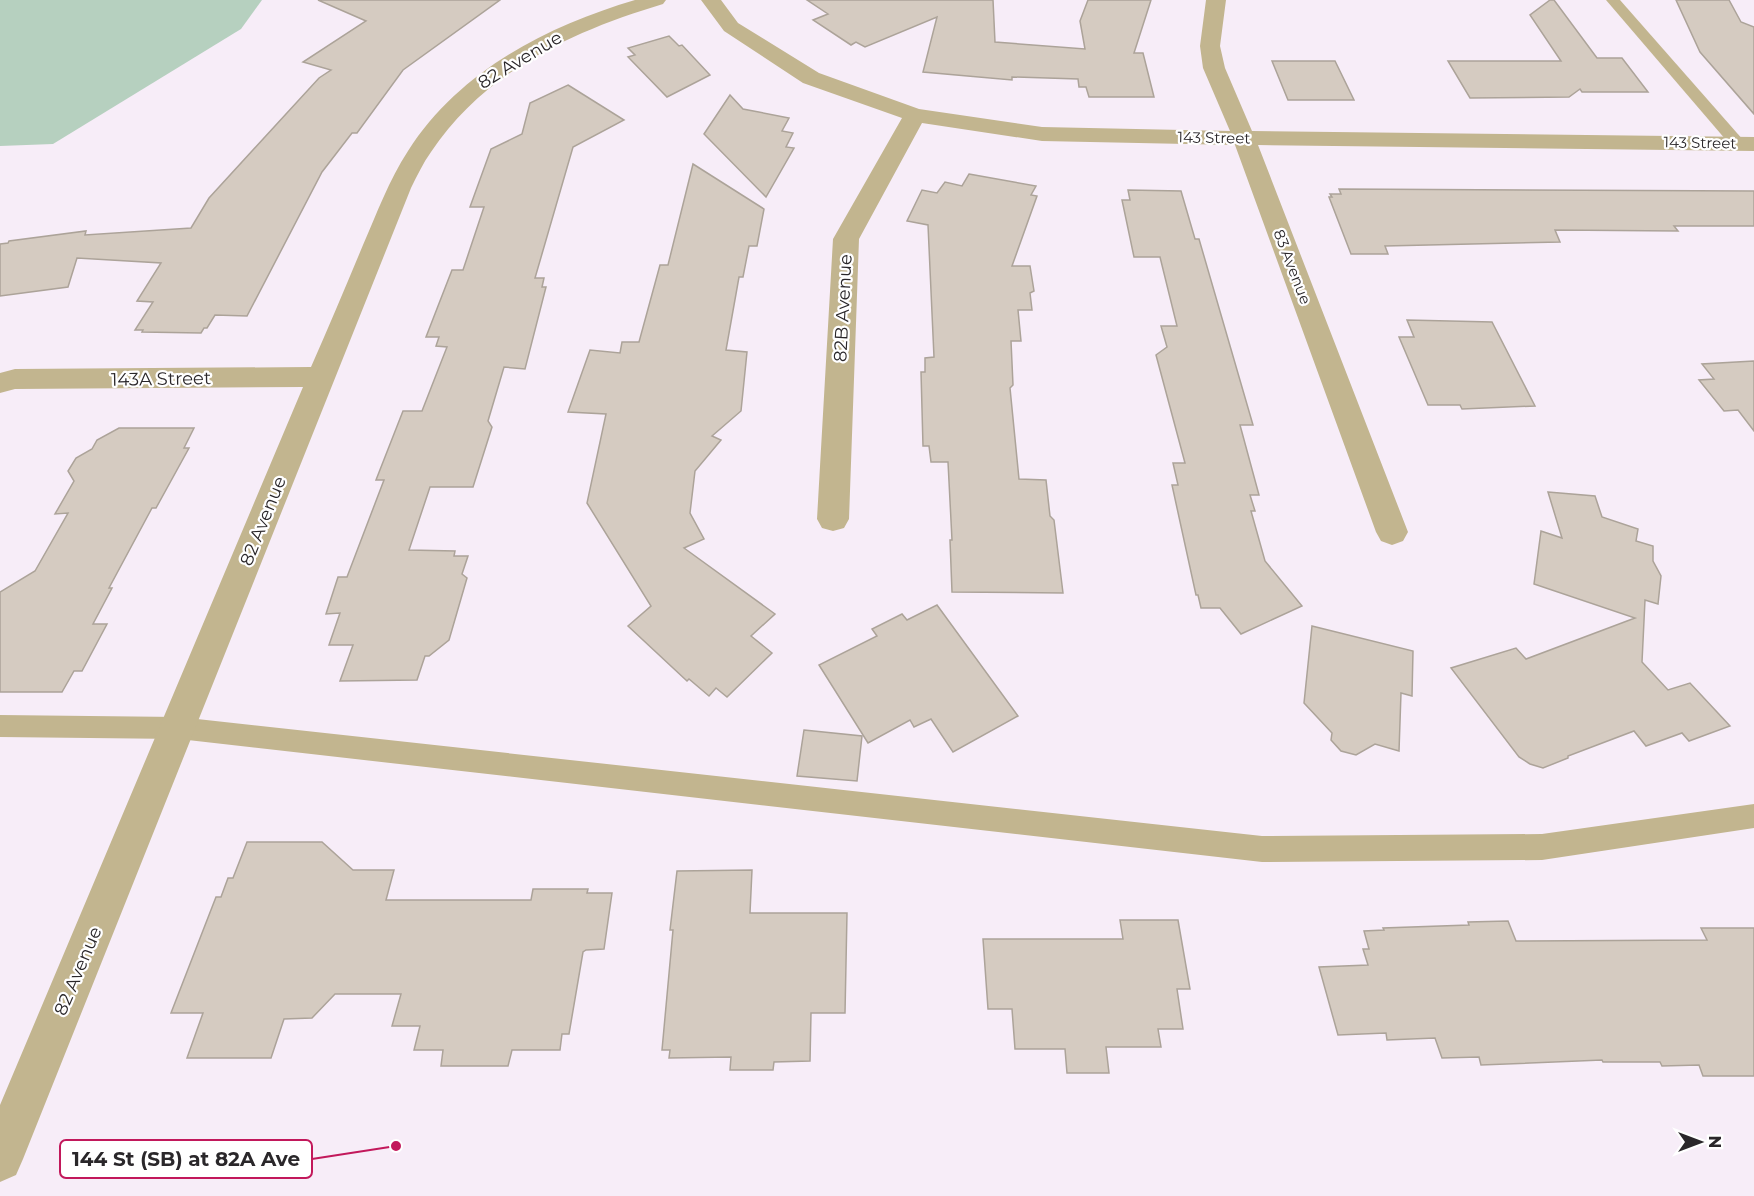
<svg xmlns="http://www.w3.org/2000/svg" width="1754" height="1196" font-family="Montserrat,sans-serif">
<rect width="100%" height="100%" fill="#f7edf8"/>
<path fill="#b6d0bf" d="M0,0H262L241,29L53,144L0,146Z"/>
<g fill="#d5cbc1" stroke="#aca399" stroke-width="1.5">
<path d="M318,0H500L403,70L357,133H352L322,172L247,316L215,315L207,328H204L201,333L142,332L143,330H135L153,302L137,301L161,263L77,258L68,287L0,296V244L8,243L9,241L86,231L85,235L191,228L209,198L319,78L331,70L303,62L366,21Z"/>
<path d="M807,0H993L995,42L1085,49L1080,21L1088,0H1151L1134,53H1143L1154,97H1089L1086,87H1079L1078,79L1012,77V80L923,72L937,17L865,47L856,42L851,45L813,20L828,14Z"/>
<path d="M1550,0H1554L1597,58H1622L1648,92H1582L1580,89L1569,97L1470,98L1448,61H1561L1530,15Z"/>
<path d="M1676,0H1729L1741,22L1754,27V114L1700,52Z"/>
<path d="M669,36L679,46L682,45L710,75L667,97L628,57L635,55L628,48Z"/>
<path d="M1272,61H1335L1354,100H1288Z"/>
<path d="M568,85L624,120L573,147L535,278H544L542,287H546L525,369L504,367L488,421L492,427L473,487H430L409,550L455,551L454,556H468L462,574L467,578L449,640L429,656H425L417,680L340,681L353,645H329L340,613L326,614L338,577H347L384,480H376L403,411H422L447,347L436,346L439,337H426L452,270H463L484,207H470L491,149L522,134L530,103Z"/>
<path d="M730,95L743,109L789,118L782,131L793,133L786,147L794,148L766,197L704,134Z"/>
<path d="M693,164L764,209L757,246H749L743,277H739L726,350L747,352L741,411L712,436L721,440L695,471L690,513L704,539L684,548L775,614L751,636L772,653L727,697L716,688L709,696L689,679L687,681L628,626L651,606L587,503L606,414L568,412L590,350L620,353L622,342H639L660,265H668Z"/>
<path d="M969,174L1036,186L1031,195L1037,196L1012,266H1030L1034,291L1030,293L1032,310H1018L1021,341H1011L1013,385L1010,388L1019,479L1046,480L1050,516L1054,520L1063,593L952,592L950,540H952L948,462H931L929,446H923L921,372H925V358L934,357L928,225L907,221L922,190L937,193L945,182L962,186Z"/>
<path d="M1339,189L1754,191V226H1674L1678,231L1555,230L1560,242L1385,246L1388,254H1351L1329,197H1332L1330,194H1341Z"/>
<path d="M1128,190L1181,191L1195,239H1199L1253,425H1240L1259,495H1250L1255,511H1251L1265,561L1302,606L1241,634L1220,608H1201L1198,595H1196L1172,485H1178L1173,463H1185L1156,355L1167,347L1161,326H1177L1160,257H1134L1122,200H1130Z"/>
<path d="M1407,320L1492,322L1535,406L1462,409L1460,405H1428L1399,337H1414Z"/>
<path d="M1754,361V431L1738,410L1724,411L1699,380L1714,379L1702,364Z"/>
<path d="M119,428H194L184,448H189L156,508H152L109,588H112L93,624H107L82,671H74L62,692H0V592L35,571L68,513L55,514L74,481L68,471L76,458L92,449L97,440Z"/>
<path d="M1548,492L1595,496L1602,517L1638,529L1636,541L1653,546V561L1661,576L1658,604L1645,600L1642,662L1668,690L1690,683L1730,726L1689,741L1682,733L1646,746L1634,731L1568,756V758L1543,768L1530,764L1519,757L1451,668L1516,648L1526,659L1635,618L1534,584L1541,531L1562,538Z"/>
<path d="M937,605L1018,716L953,752L931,719L914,727L910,720L868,743L819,665L877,636L872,629L902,614L907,620Z"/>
<path d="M1312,626L1413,651L1412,696L1401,693L1399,751L1375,744L1356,755L1341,751L1331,740L1332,733L1304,703Z"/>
<path d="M804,730L862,736L857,781L797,776Z"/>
<path d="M247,842H322L353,870H394L386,900H531L533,889H588L587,893H612L604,949L586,950L583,952L569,1034H562L560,1050H512L508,1066H441L443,1050H414L420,1026H392L401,994H335L312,1018L284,1019L271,1058H187L203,1013H171L216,897H221L228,878H233Z"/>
<path d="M752,870L750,913H847L845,1013H811L810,1061L774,1062L773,1070H730L731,1057L669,1058L670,1050H662L673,930H670L677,871Z"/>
<path d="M1120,920H1178L1190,989H1177L1183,1029H1158L1161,1047H1106L1109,1073H1067L1065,1049H1015L1012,1009H988L983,939H1123Z"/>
<path d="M1508,921L1516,941L1707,940L1701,928H1754V1076H1703L1699,1065L1662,1066L1660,1062H1603L1602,1060L1481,1065L1479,1057L1442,1058L1435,1038L1387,1040L1386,1033L1338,1035L1319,967L1368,965L1363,949H1369L1364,931L1384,930L1383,928L1469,925L1468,922Z"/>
</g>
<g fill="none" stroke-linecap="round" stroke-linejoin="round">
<g fill="#c2b58f" fill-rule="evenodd">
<path d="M1606,0H1620L1744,141L1746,144L1744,147H1732Z"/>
<path d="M0,715L179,717L1262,836L1542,834L1754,804V828L1542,860L1262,862L179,739L0,737Z"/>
</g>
<g fill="#c2b58f" fill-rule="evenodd">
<path d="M635,0H666L663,4C573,31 485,71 431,152C423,163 417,176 411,188L23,1159L16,1175L0,1182V1105L303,387L15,389L0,393V373L15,369L311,367C329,326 346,286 363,245C377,213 389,180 408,151C459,71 547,26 635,0Z"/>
<path d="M701,0H721L738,23L819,73L919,109L1042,127L1230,131L1203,68L1200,46L1206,0H1226L1220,46L1225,68L1252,131L1754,137V151L1258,145L1408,532L1403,541L1392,545L1381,541L1376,532L1235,145L1042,141L922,123L859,239L849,519L844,528L833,531L822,528L817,519L833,239L902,118L803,83L724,31Z"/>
</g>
</g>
<g text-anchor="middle" stroke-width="4.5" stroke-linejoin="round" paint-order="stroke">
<g font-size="15" fill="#2a272a" stroke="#fff">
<text transform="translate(1214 138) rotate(1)" y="5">143 Street</text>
<text transform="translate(1700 143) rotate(1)" y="5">143 Street</text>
<text transform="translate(1292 267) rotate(69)" y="5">83 Avenue</text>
</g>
<g font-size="18" fill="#2a272a" stroke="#fff">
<text transform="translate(520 60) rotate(-31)" y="6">82 Avenue</text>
<text transform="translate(843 308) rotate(-87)" y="6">82B Avenue</text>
<text transform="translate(161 379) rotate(-1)" y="6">143A Street</text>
<text transform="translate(263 521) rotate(-68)" y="6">82 Avenue</text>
<text transform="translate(78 971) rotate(-67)" y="6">82 Avenue</text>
</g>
</g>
<path fill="none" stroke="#c2185b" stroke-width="2" d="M396 1146L312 1159"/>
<circle fill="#c2185b" stroke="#fff" stroke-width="2" cx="396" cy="1146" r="6"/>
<rect fill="#fff" stroke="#c2185b" stroke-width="2" x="60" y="1140" width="252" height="38" rx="6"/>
<g font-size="20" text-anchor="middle" font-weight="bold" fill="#2a272a">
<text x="186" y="1166">144 St (SB) at 82A Ave</text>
</g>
<g transform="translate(1700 1142) rotate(90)" stroke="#ffffff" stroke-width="4.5" paint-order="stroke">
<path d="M0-4.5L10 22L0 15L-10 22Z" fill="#2a272a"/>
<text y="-9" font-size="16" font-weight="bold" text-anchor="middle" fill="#2a272a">N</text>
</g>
</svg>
